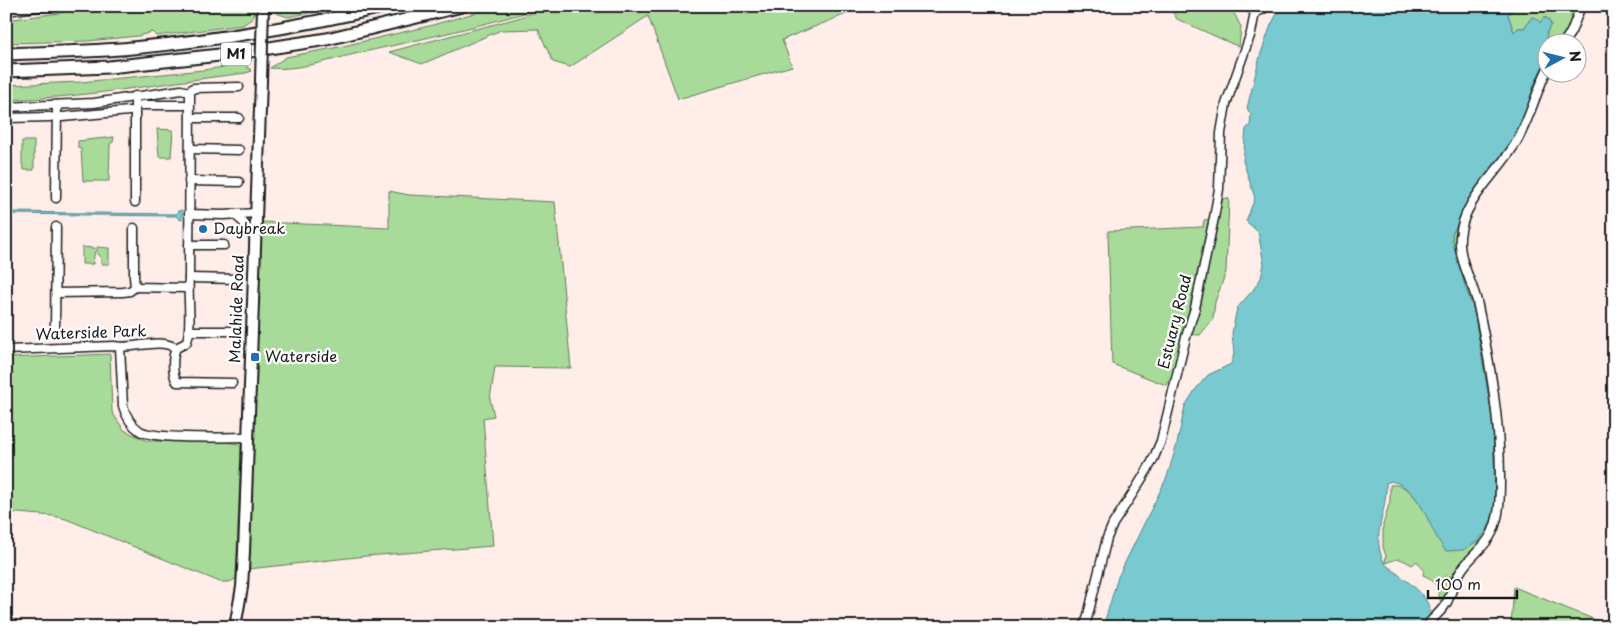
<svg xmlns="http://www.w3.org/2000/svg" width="1620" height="633" font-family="'Playpen Sans',sans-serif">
<rect width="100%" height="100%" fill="#feede8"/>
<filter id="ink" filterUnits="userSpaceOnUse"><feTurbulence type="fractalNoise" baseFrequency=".02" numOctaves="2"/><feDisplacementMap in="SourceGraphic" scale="10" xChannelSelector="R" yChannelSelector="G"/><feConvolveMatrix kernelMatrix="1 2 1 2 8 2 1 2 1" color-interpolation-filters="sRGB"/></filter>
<g filter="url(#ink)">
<g fill="#a8da9a" stroke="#627b5b">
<path d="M86,6H254L253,18L243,25L156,36L152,32L138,36L88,41L6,43V20L59,13Z"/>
<path d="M280,6H344L288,17L276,13Z"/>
<path d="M499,6H548C486,25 423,39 359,53C332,59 298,71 270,68L286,57L339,47L429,26Z"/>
<path d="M553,6H866L782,40L792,66L678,99L648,16L570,67L553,62L538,29L501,30L422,64L389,52L514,19Z"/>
<path d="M1169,6H1222L1233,11L1241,27L1239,47L1177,19Z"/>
<path d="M1515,6H1579L1577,14L1561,42H1548L1547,50L1545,49L1547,32L1551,24L1547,18H1543L1540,23L1532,17L1524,28H1518L1514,32L1508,15Z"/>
<path d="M1547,56V68L1529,112L1475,196L1460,237L1488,357L1500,493L1491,535L1459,567L1453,577L1446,576L1445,579L1449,580L1451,584L1441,605C1439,593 1437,580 1423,575L1424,570L1417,561L1412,565C1398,557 1400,558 1385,563L1386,556L1383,547V525L1390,501V485C1410,482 1422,507 1430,522L1481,357L1474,311L1465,286L1452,240V234L1464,208L1527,110L1534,84Z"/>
<path d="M244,64L252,71L246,73C166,82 87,98 6,100V85L81,82L203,70Z"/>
<path d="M157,129L173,130L171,157H159Z"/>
<path d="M114,137L113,142L110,144L109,181H83L81,149L78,148V141Z"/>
<path d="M22,141H34V170H24L22,164Z"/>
<path d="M389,191L409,195L555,202L571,368L495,367L490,399L494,416L483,418L493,546L366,556L248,569L255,363L262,222L389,228Z"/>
<path d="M1223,198L1229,199L1226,272L1215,302L1213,319L1200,335L1183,334L1173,373L1166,385L1112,364L1108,231L1203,227L1204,220L1217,218Z"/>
<path d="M82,247L95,248L93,264H82Z"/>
<path d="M97,247L109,248V264H101V258L97,254Z"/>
<path d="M110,354L112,412L124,430L147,441H222L238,444L241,447L236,579L229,582H220L66,519L54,516L6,512V358Z"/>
<path d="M1514,587L1613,627H1511Z"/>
</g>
<g fill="#78cad0" stroke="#538488">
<path d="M1281,6H1515L1508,15L1514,32L1518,28H1524L1532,17L1536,18L1540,23L1543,18H1546L1551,24L1547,32L1545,49L1547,50V58L1534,84L1527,110L1519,133L1508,152L1471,198L1452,234V240L1465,286L1474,311L1493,423L1495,504L1492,518L1487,530L1479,540L1463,550L1446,551C1427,529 1424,489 1391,481L1386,483C1388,511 1370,535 1384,562C1386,565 1390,568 1393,570C1409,584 1436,597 1429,623L1436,627H1103L1118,577L1167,477L1177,444L1185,406L1195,390L1208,375L1231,364L1234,354L1232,333L1237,308L1253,290L1261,278L1264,264L1258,232L1246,221L1255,198L1243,161L1246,129L1250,125L1251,115L1247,108L1260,56L1271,25Z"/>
<path d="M182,210V220L179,219L176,216L6,214V212L176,214L178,211Z"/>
</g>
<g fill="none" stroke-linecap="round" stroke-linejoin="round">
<defs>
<g id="minor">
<path d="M1247,6L1255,12L1262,10L1266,6"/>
<path d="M6,11L45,6"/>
<path d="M1564,42L1571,32L1581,6"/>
<path d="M142,105H184"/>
<path d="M6,107L94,103L181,90L190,92"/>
<path d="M62,117L129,111"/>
<path d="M7,118L50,117"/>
<path d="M190,118H239"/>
<path d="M190,149L239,150"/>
<path d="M189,181L239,182"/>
<path d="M56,198L57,105"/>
<path d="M135,202V96"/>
<path d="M189,214L224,215L256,213"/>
<path d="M234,214L243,222L255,239"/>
<path d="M189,245H224"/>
<path d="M189,278L238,279"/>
<path d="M135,287L187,288"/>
<path d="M56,293L123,292L130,291L135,287L134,277V228"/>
<path d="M55,331L56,227"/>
<path d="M189,331H234"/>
<path d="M120,347L123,406C126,416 131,425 140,431C156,440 226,437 248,437"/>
<path d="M6,350L114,346C133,350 158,337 176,348"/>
<path d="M232,383L177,382C172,374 172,357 176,348L186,343C193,331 187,294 189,278L190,92L193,88L239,87"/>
<path d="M1083,627L1087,619L1107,538L1113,524L1135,490L1152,462L1161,441L1186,337L1195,308L1214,218L1219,189L1221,133L1226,104L1251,33L1255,12"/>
<path d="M1434,627L1430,622C1435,616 1444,609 1447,602C1452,592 1454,581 1461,571C1469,557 1485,548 1492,533C1500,516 1500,497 1500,478C1500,420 1490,363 1478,306C1474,283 1458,262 1460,237C1463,199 1499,173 1517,141C1530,118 1536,92 1548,68"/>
</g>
<path id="major" d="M235,627L242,587L244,552L261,81"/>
<g id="highway">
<path d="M6,54C48,52 90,52 132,48C218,40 303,26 387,6"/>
<path d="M6,71L109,67L238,53L327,39L462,6"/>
</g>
</defs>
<use href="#minor" stroke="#1c1c1c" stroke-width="11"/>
<use href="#major" stroke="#1c1c1c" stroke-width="14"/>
<use href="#highway" stroke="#1c1c1c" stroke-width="15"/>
<use href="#minor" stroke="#fff" stroke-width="8"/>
<use href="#major" stroke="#fff" stroke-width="10"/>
<use href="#highway" stroke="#fff" stroke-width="11"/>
<defs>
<path id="major-bridge" d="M261,81L263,6"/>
</defs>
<use href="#major-bridge" stroke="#1c1c1c" stroke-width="14" stroke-linecap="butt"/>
<use href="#major-bridge" stroke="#fff" stroke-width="10"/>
</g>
</g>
<g fill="#1f6fb2" stroke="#fff" stroke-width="2">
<circle cx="203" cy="229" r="5"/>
<rect x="250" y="352" width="10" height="10" rx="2.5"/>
</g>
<g text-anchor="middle" stroke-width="4.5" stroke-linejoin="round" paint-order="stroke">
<rect fill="#fff" stroke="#606060" stroke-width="1" x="221" y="42.5" width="30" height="23" rx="4"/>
<g font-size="14" font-weight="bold" fill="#1c1c1c">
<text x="236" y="59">M1</text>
</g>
<g font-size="15" fill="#1c1c1c" stroke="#fff" text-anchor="start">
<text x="213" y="234">Daybreak</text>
<text x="265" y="362">Waterside</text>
</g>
<g font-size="15" fill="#1c1c1c" stroke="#fff">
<text transform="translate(237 309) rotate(-88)" y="5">Malahide Road</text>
<text transform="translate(1175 322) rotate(-76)" y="5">Estuary Road</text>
<text transform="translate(91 333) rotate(-2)" y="5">Waterside Park</text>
</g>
</g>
<rect width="1620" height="633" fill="none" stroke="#fff" stroke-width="25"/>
<rect x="12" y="12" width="1595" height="608" fill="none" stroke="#1c1c1c" stroke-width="2" filter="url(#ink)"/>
<g transform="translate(1562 58) rotate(83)"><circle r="24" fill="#ffffff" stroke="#a4a4a4"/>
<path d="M0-4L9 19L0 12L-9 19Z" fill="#1f6fb2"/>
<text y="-8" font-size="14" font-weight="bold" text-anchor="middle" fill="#1c1c1c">N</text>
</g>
<path d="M1428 590v8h89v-8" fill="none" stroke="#1c1c1c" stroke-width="2.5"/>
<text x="1435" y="590" font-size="15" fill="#1c1c1c" stroke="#ffffff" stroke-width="4" paint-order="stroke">100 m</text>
</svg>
